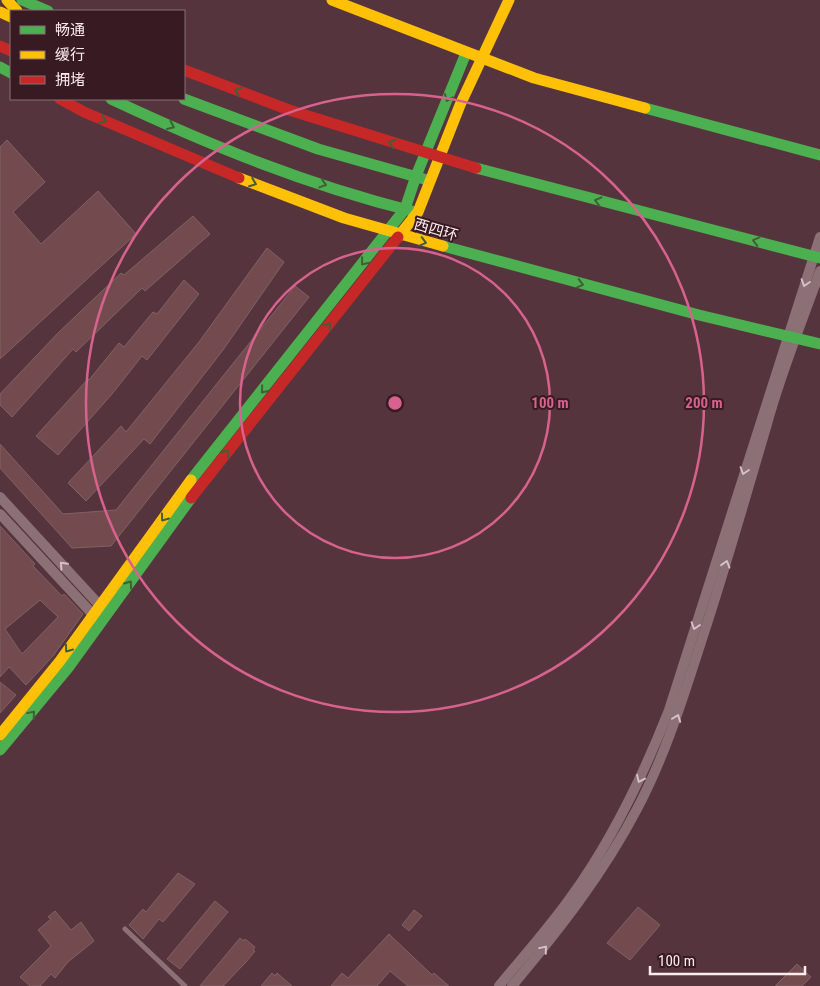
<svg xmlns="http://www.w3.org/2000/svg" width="820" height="986" font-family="'Roboto Condensed','Noto Sans SC',sans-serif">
<rect width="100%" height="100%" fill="#56343d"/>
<g fill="#734b4f" stroke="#7f6265" fill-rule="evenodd">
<path d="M7,140L45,182L13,212L41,244L98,191L136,234L0,359V147Z"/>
<path d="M193,216L210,234L145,291L142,288L76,352L73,349L12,417L0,405V394L58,333L121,273L124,275Z"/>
<path d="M267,248L284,262L223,350L150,444L144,439L86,501L68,483L121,426L126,432L199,342Z"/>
<path d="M184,280L199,294L147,360L142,356L112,394L58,455L36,436L88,379L89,380L119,343L124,347L153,312L157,314Z"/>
<path d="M295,286L309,297L111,546L72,548L0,468V444L63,514L116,510Z"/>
<path d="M0,526L35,564L33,566L62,596L64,594L83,614L53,656L26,685L9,667L0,677ZM40,600L58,617L22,654L5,629Z"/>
<path d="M0,682L16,695L0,713Z"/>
<path d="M178,873L195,884L163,922L159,919L143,939L129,925L143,909L146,912Z"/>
<path d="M215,901L228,912L180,969L167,959Z"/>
<path d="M638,907L660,925L630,960L607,943Z"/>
<path d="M414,910L422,916L409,931L402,925Z"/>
<path d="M55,911L71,930L81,922L94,941L68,962L55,978L51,974L40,986H30L20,977L51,946L38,930L51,919L48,917Z"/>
<path d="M389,934L432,975L434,973L449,986H408L390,971L377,986H331L342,973L348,978Z"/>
<path d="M240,938L244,941L245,939L255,947L253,950L255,951L246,962L223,986H200Z"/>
<path d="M797,964L811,977L802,986H775Z"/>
<path d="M272,973L275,976L277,973L292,986H261Z"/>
</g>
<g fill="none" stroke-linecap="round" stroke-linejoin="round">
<path stroke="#8b7076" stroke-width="5" d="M125,929L185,986"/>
<g stroke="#8b7076" stroke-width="10">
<path d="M0,497L103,609"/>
<path d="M0,514L98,620"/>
<path d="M499,986C523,957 549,928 571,897C613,839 643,776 669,710L820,237"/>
<path d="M512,986C559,930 603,874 637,809C666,754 684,695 703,636C726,566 746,495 767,424C781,372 802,322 820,271"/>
</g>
<g stroke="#4caf50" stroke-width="11">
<path d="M22,0L48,11"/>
<path d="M0,67L11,73"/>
<path d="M111,99C209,145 307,185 412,211"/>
<path d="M184,99L318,149L424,179"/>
<path d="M645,108L820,155"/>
<path d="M476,168L820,258"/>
<path d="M443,246L699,315L820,344"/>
<path d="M191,480L405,209L416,176L466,53"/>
<path d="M0,750L68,668L191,498"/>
</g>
<g stroke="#ffc107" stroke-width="11">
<path d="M7,0L17,11"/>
<path d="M332,0L534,78L645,108"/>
<path d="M0,12L11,17"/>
<path d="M239,178L344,218L443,246"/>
<path d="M398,237L418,212L460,105L509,0"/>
<path d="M0,735L60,661L191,480"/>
</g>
<g stroke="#c62828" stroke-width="11">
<path d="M0,46L11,51"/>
<path d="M184,70L289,110L476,168"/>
<path d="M60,99L84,112L239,178"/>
<path d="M191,498L398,237"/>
</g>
</g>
<defs><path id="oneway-chevron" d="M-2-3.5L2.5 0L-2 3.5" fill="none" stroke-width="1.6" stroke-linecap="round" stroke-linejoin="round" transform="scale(1.25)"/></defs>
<g stroke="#415e37">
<use href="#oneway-chevron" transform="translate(238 91) rotate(-159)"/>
<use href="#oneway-chevron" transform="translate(448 98) rotate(112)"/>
<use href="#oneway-chevron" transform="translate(103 120) rotate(24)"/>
<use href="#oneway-chevron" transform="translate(171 126) rotate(24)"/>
<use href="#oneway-chevron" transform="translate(392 143) rotate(-163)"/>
<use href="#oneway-chevron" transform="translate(253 183) rotate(21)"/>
<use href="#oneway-chevron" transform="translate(323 184) rotate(18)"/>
<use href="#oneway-chevron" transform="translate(598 201) rotate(-166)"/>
<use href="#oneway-chevron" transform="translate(756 241) rotate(-165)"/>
<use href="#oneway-chevron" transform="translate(423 242) rotate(15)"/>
<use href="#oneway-chevron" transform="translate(364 262) rotate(128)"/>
<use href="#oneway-chevron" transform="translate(580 284) rotate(15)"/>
<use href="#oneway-chevron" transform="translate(328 326) rotate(-52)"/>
<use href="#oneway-chevron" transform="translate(264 390) rotate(129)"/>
<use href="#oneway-chevron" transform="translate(226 453) rotate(-51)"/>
<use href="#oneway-chevron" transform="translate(164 518) rotate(126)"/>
<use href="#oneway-chevron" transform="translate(129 584) rotate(-54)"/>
<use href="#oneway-chevron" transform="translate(68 649) rotate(126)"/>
<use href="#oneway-chevron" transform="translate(32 714) rotate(-50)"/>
</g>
<g stroke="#d5c1c5">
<use href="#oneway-chevron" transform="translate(805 283) rotate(108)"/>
<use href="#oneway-chevron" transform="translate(744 471) rotate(108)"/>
<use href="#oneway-chevron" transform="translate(726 564) rotate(-73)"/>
<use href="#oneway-chevron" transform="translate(63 565) rotate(-133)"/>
<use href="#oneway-chevron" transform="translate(695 626) rotate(108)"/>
<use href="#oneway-chevron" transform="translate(677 718) rotate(-69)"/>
<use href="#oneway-chevron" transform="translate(640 779) rotate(115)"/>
<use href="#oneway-chevron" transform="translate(544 949) rotate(-50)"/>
</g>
<g fill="none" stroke="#d7628f" stroke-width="2.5">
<circle cx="395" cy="403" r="155"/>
<circle cx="395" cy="403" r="309"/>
</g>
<g text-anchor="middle" stroke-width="4" stroke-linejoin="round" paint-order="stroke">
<g font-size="15" fill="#fdecef" stroke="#381b22">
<text transform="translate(436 230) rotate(16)" y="5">西四环</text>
</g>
</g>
<circle cx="395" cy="403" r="8" fill="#d7628f" stroke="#381b22" stroke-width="2.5"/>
<g font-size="15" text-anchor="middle" font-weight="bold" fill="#d7628f" stroke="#381b22" stroke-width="4" stroke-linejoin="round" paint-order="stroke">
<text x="550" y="408">100 m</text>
<text x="704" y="408">200 m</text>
</g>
<rect x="10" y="10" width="175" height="90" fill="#381b22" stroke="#876f74"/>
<rect x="20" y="26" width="25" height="8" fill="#4caf50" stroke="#876f74"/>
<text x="55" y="35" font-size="15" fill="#fdecef">畅通</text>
<rect x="20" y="51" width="25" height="8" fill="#ffc107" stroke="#876f74"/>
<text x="55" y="60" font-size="15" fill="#fdecef">缓行</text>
<rect x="20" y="76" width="25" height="8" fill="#c62828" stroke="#876f74"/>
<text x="55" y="85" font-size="15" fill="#fdecef">拥堵</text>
<path d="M650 966v8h155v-8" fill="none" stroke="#fdecef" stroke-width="2.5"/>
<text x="658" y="966" font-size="15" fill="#fdecef" stroke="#381b22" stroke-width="4" paint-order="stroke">100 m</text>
</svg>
